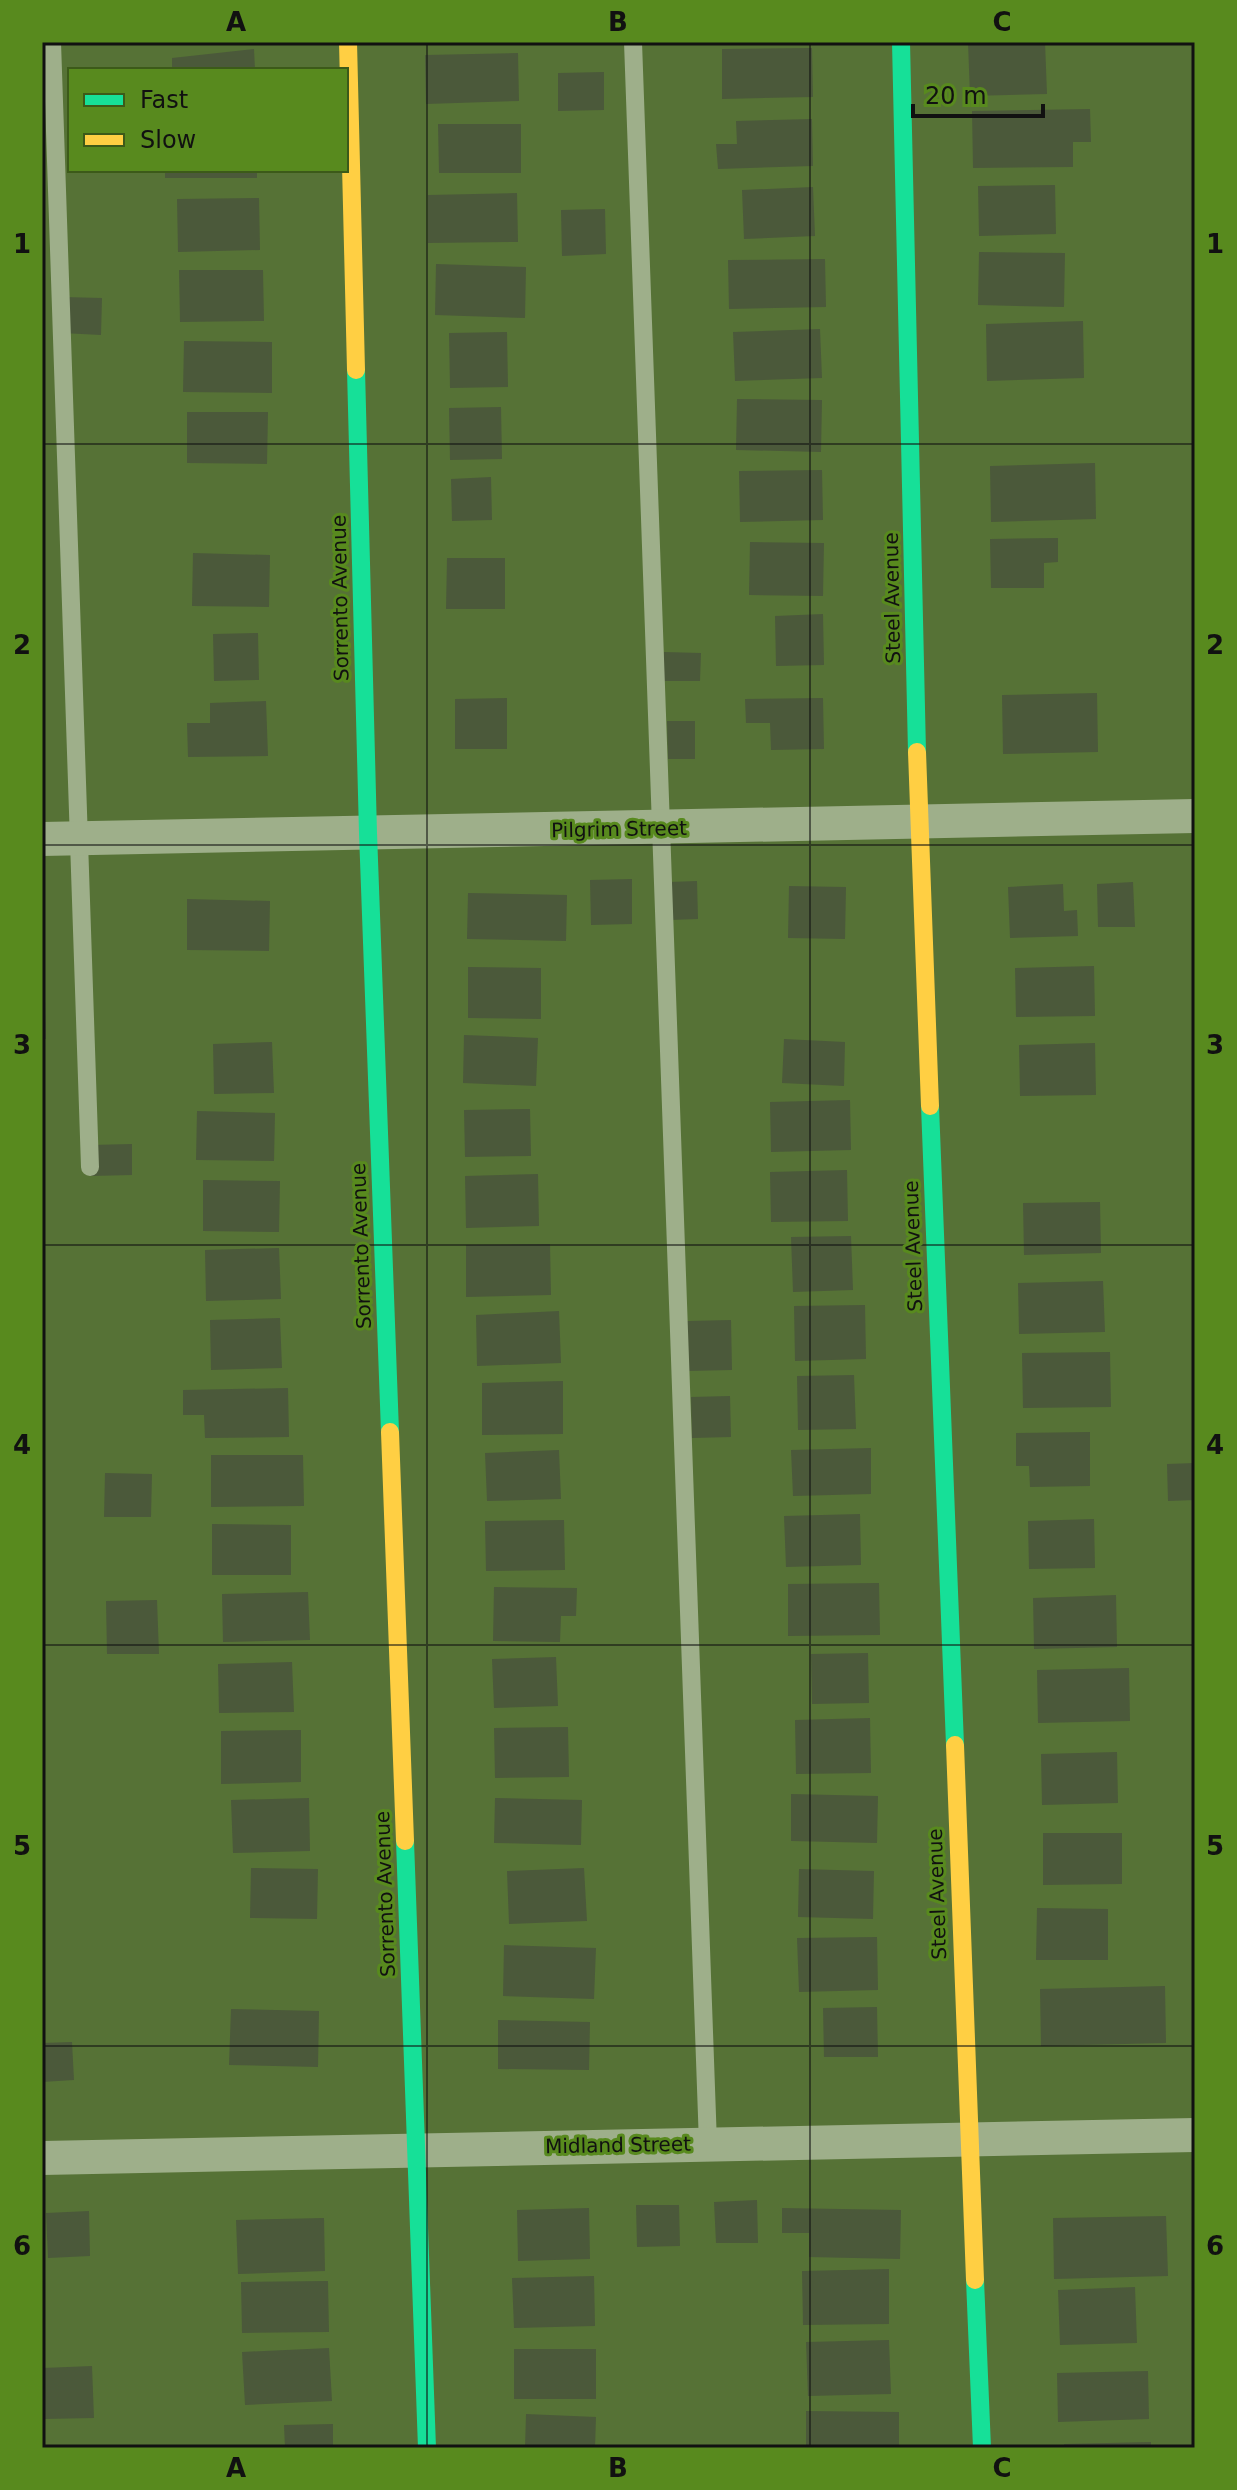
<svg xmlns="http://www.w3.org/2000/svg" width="1237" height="2490" font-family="'DejaVu Sans',sans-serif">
<rect width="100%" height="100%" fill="#567236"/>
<g fill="#4b593a">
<path d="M968,42H1045L1047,94L970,96Z"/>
<path d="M812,48L813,97L722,99V49Z"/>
<path d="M254,49L255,70H172V58Z"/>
<path d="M518,53L519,101L426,104L425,55Z"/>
<path d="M604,72V110L558,111V73Z"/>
<path d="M1090,109L1091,142H1073V167L973,168L972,111Z"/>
<path d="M812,119L813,166L718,169L716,144H737L736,121Z"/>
<path d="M438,124H521V173H439Z"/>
<rect x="165" y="170" width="92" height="8"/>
<path d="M1055,185L1056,234L979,236L978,186Z"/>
<path d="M813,187L815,236L744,239L742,190Z"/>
<path d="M517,193L518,242L428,243V195Z"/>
<path d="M259,198L260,250L178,252L177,199Z"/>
<path d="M605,209L606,254L562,256L561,210Z"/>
<path d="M979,252L1065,253L1064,307L978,305Z"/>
<path d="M825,259L826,307L729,309L728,260Z"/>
<path d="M436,264L526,267L525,318L435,315Z"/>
<path d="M179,270H263L264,321L180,322Z"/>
<path d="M63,297L102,298L101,335L62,333Z"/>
<path d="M1083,321L1084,378L987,381L986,324Z"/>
<path d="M820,329L822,378L735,381L733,332Z"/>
<path d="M507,332L508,387L450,388L449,333Z"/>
<path d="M184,341L272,342V393L183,392Z"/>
<path d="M737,399L822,400L821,452L736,450Z"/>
<path d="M501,407L502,459L450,460L449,408Z"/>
<path d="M187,412H268L267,464L187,463Z"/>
<path d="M1095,463L1096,519L991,522L990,466Z"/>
<path d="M822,470L823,520L740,522L739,471Z"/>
<path d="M491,477L492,520L452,521L451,479Z"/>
<path d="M1058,538V562L1044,563V588H991L990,539Z"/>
<path d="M750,542L824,543L823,596L749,595Z"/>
<path d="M193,553L270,555L269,607L192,606Z"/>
<path d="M447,558H505V609H446Z"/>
<path d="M823,614L824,665L776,666L775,616Z"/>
<path d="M258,633L259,680L214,681L213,634Z"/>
<path d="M664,652L701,653L700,681H664Z"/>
<path d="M1097,693L1098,752L1003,754L1002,695Z"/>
<path d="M507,698V749H455V699Z"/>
<path d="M823,698L824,749L771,750L770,723H746L745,699Z"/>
<path d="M266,701L268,756L188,757L187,723H210V703Z"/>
<path d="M667,721H695V759H668Z"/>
<path d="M632,879V924L591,925L590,880Z"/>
<path d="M697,881L698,919L670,920L669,882Z"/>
<path d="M1133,882L1135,927H1098L1097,884Z"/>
<path d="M1063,884L1064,911L1077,910L1078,936L1010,938L1008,887Z"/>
<path d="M789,886L846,887L845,939L788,938Z"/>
<path d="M468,893L567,895L566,941L467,939Z"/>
<path d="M187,899L270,901L269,951L187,950Z"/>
<path d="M1094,966L1095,1016L1016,1017L1015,968Z"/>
<path d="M468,967L541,968V1019L468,1018Z"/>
<path d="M42,1001H45L46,1039H42Z"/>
<path d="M464,1035L538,1038L536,1086L463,1083Z"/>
<path d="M784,1039L845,1042L844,1086L782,1083Z"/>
<path d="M272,1042L274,1093L214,1094L213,1044Z"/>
<path d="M1095,1043L1096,1095L1020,1096L1019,1045Z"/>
<path d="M850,1100L851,1150L771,1152L770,1102Z"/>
<path d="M530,1109L531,1156L465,1157L464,1110Z"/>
<path d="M197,1111L275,1113L274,1161L196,1160Z"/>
<path d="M132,1144V1175L91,1176L90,1145Z"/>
<path d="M847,1170L848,1221L771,1222L770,1172Z"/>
<path d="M538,1174L539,1226L466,1228L465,1176Z"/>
<path d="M203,1180L280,1181L279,1232L203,1231Z"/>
<path d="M1100,1202L1101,1253L1024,1255L1023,1203Z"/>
<path d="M851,1236L853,1290L793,1292L791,1237Z"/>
<path d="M550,1244L551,1295L466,1297V1245Z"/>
<path d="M279,1248L281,1299L206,1301L205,1250Z"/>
<path d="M1103,1281L1105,1332L1019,1334L1018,1283Z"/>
<path d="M865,1305L866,1359L795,1361L794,1306Z"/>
<path d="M559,1311L561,1363L477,1366L476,1315Z"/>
<path d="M280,1318L282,1368L211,1370L210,1320Z"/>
<path d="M731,1320L732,1370L688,1371L687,1321Z"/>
<path d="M1110,1352L1111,1407L1023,1408L1022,1353Z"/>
<path d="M854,1375L856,1429L798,1430L797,1376Z"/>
<path d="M563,1381V1434L482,1435V1383Z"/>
<path d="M288,1388L289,1437L205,1438L204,1415H183V1390Z"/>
<path d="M730,1396L731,1437L692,1438L691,1397Z"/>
<path d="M1090,1432V1486L1030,1487L1029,1466H1016V1433Z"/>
<path d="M871,1448V1494L793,1496L791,1450Z"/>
<path d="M559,1450L561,1499L487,1501L485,1453Z"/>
<path d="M211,1455H303L304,1506L211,1507Z"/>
<path d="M1195,1463V1500L1168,1501L1167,1464Z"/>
<path d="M105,1473L152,1474L151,1517H104Z"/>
<path d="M860,1514L861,1565L786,1567L784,1516Z"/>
<path d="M1094,1519L1095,1568L1029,1569L1028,1521Z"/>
<path d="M564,1520L565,1570L486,1571L485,1521Z"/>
<path d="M212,1524L291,1525V1575H212Z"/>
<path d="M879,1583L880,1635L788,1636V1584Z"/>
<path d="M494,1587L577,1588L576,1616H561L560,1642L493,1641Z"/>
<path d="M308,1592L310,1640L223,1642L222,1594Z"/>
<path d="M1116,1595L1117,1647L1034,1649L1033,1598Z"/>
<path d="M157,1600L159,1654H107L106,1601Z"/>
<path d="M868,1653L869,1703L812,1704L811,1654Z"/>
<path d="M556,1657L558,1706L494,1708L492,1659Z"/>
<path d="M292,1662L294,1712L219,1713L218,1664Z"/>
<path d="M1129,1668L1130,1721L1038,1723L1037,1670Z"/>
<path d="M870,1718L871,1773L796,1774L795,1720Z"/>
<path d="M568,1727L569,1777L495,1778L494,1728Z"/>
<path d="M301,1730V1782L221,1784V1731Z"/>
<path d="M1117,1752L1118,1803L1042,1805L1041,1754Z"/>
<path d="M791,1794L878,1796L877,1843L791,1841Z"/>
<path d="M309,1798L310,1851L233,1853L231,1800Z"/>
<path d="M495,1798L582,1800L581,1845L494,1843Z"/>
<path d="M1043,1833H1122V1884L1043,1885Z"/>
<path d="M251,1868L318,1869L317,1919L250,1918Z"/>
<path d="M584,1868L587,1921L509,1924L507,1871Z"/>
<path d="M799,1869L874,1871L873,1919L798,1917Z"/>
<path d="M1037,1908L1108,1909V1960H1036Z"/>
<path d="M877,1937L878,1990L799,1992L797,1938Z"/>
<path d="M504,1945L596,1948L594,1999L503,1996Z"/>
<path d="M1165,1986L1166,2043L1041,2046L1040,1989Z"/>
<path d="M877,2007L878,2057H824L823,2008Z"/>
<path d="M231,2009L319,2011L318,2067L229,2065Z"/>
<path d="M498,2020L590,2022L589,2070L498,2069Z"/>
<path d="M72,2042L74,2080L42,2082V2043Z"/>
<path d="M757,2200L758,2243H716L714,2202Z"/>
<path d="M636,2205H679L680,2246L637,2247Z"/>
<path d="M589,2208L590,2259L518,2261L517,2210Z"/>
<path d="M782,2208L901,2210L900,2259L809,2257V2233H782Z"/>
<path d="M89,2211L90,2256L48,2258L46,2213Z"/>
<path d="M1166,2216L1168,2276L1054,2279L1053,2218Z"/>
<path d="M324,2218L325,2271L238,2274L236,2220Z"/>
<path d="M889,2269V2324L803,2325L802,2271Z"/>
<path d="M594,2276L595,2326L514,2328L512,2278Z"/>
<path d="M328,2281L329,2332L242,2333L241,2282Z"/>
<path d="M1135,2287L1137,2343L1060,2345L1058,2290Z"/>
<path d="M889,2340L891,2394L808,2396L806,2342Z"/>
<path d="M329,2348L332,2401L245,2405L242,2352Z"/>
<rect x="514" y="2349" width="82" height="50"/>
<path d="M92,2366L94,2418L44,2419L43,2368Z"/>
<path d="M1148,2371L1149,2419L1058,2422L1057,2373Z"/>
<path d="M806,2411L899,2412V2448H806Z"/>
<path d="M526,2414L596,2417L595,2448H525Z"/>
<path d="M333,2424V2448H285L284,2425Z"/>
<path d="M1151,2442V2448H1064V2444Z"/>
</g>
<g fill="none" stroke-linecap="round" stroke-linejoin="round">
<g stroke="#9eaf8a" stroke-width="18">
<path d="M52,42L90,1167"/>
<path d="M633,42L708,2144"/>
</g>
<g stroke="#9eaf8a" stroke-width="34">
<path d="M42,839L1195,816"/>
<path d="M42,2158L1195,2135"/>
</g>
<g stroke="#16e098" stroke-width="18">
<path d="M901,42L917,752"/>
<path d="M356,370L368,833L390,1432"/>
<path d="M930,1106L955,1745"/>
<path d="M405,1841L427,2448"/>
<path d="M975,2280L982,2448"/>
</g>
<g stroke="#ffcf43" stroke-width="18">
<path d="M348,42L356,370"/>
<path d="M917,752L930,1106"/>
<path d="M390,1432L405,1841"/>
<path d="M955,1745L975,2280"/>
</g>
</g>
<path fill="none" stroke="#111" stroke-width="2" stroke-opacity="0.55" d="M427,42V2448M810,42V2448M42,444H1195M42,845H1195M42,1245H1195M42,1645H1195M42,2046H1195"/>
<g text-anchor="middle" stroke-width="6" stroke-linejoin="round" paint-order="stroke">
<g font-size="20" fill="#111" stroke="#588a1e">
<text transform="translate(340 598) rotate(-91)" y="7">Sorrento Avenue</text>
<text transform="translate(892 598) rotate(-91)" y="7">Steel Avenue</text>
<text transform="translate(619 829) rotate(-1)" y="7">Pilgrim Street</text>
<text transform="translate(361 1246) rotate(-92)" y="7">Sorrento Avenue</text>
<text transform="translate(913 1246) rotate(-92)" y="7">Steel Avenue</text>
<text transform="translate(385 1894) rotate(-92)" y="7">Sorrento Avenue</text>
<text transform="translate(937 1894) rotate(-92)" y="7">Steel Avenue</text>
<text transform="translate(618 2145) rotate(-1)" y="7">Midland Street</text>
</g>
</g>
<rect width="1237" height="2490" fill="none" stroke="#588a1e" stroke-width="88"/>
<rect x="68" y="68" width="280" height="104" fill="#588a1e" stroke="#3c5a19" stroke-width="2"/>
<rect x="84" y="94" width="40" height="12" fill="#16e098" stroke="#3c5a19" stroke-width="2"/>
<text x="140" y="108" font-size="24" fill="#111111">Fast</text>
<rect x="84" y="134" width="40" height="12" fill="#ffcf43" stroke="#3c5a19" stroke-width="2"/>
<text x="140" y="148" font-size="24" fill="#111111">Slow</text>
<path d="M913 104v12h130v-12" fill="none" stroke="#111111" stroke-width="4"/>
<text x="925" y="104" font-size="24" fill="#111111" stroke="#588a1e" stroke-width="6" paint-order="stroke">20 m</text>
<rect x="44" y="44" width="1149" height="2402" fill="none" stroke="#111" stroke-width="3"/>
<g font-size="26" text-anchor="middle" font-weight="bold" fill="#111">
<text x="236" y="31">A</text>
<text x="618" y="31">B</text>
<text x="1002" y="31">C</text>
<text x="22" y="253">1</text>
<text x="1215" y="253">1</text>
<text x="22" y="654">2</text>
<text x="1215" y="654">2</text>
<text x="22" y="1054">3</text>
<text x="1215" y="1054">3</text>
<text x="22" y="1454">4</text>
<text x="1215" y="1454">4</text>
<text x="22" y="1855">5</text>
<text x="1215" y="1855">5</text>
<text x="22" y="2255">6</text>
<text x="1215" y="2255">6</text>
<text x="236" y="2477">A</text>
<text x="618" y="2477">B</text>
<text x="1002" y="2477">C</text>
</g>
</svg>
